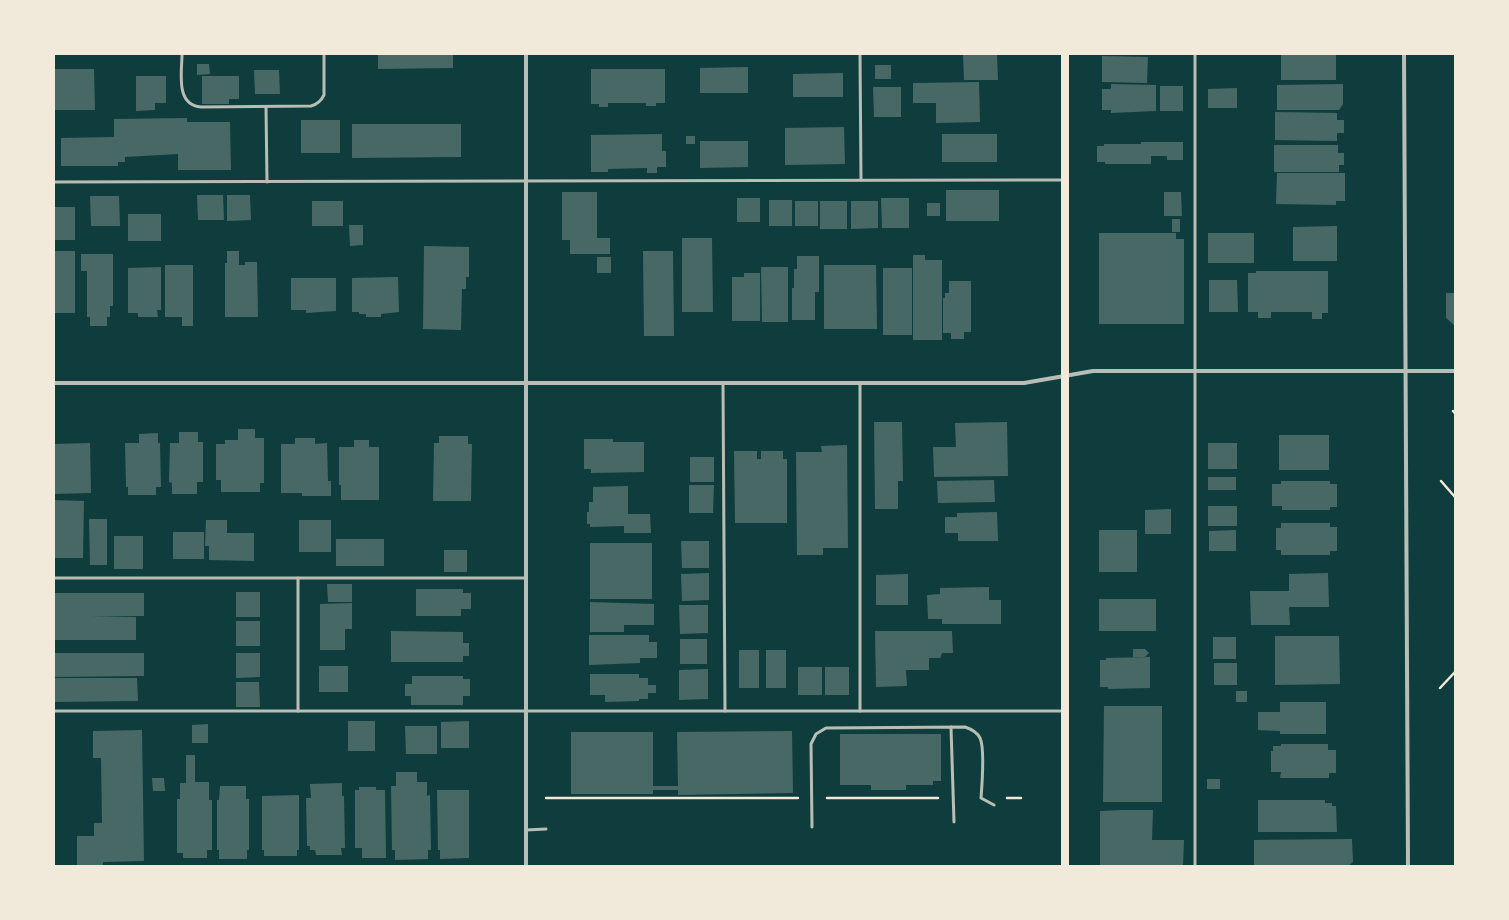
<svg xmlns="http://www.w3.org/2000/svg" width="1509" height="920" font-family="'Roboto Serif',serif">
<rect width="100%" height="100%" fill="#0f3d3e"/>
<g fill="#486865">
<path d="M378,54H453V68L378,69Z"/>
<path d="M963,54H997L998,80H964Z"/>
<rect x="1281" y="55" width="55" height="25"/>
<path d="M1102,56L1148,57L1147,83L1102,82Z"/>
<path d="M197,64H209L210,74L197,75Z"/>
<rect x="875" y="65" width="16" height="14"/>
<path d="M748,67V93H700V68Z"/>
<path d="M54,69H94L95,110H54Z"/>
<path d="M591,69H665V103H656V106H646V103H608V107H599V104H591Z"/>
<path d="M254,70H279L280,94H255Z"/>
<path d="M843,73V97H793V74Z"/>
<path d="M136,76H166V103H155V110L136,111Z"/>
<path d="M202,76H239V99H229V104H202Z"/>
<path d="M979,82L980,122L936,123V103H913V83Z"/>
<path d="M1111,84L1156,85V111L1111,113V110H1102V89H1111Z"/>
<path d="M1343,84V104L1339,110H1277V85Z"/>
<rect x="1160" y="86" width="23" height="25"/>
<path d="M873,87H901V117H874Z"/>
<path d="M1237,88V108H1208V89Z"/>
<path d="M1275,112L1337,113V120H1344V133H1337V141L1275,140Z"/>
<path d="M187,118V122H230L231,170H178V154L125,157V162H118V166H61V138L114,137V119Z"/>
<rect x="301" y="120" width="39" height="33"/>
<path d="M352,124H461V157L352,158Z"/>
<path d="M844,127L845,164L785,165V128Z"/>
<path d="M662,134V151H666V167H657V173H647V168L608,169V172H591V135Z"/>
<rect x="942" y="134" width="55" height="28"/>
<rect x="686" y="136" width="9" height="8"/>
<path d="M700,141H748V167L700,168Z"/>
<path d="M1141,142H1183V160H1167V156H1151V164H1105V162H1097V146H1104V144H1141Z"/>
<path d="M1274,145H1338V153H1344V165H1339V172H1274Z"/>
<path d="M1277,173H1345V201H1336V205L1276,204Z"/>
<rect x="946" y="190" width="53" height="31"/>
<path d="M562,192H597V238H610V254H570V240H562Z"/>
<path d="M1164,192H1181L1182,216H1164Z"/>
<path d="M197,195H223L224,220H198Z"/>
<path d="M227,195H250L251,220L227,221Z"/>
<path d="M90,196H119L120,226H91Z"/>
<rect x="737" y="198" width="23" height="24"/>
<path d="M881,198H909V228H882Z"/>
<rect x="769" y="200" width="23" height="26"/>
<rect x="312" y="201" width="31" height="25"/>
<rect x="795" y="201" width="23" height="25"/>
<rect x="820" y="201" width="27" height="28"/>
<path d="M851,201H878V228L851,229Z"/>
<rect x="927" y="203" width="13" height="13"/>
<rect x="54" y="207" width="21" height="33"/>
<rect x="128" y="214" width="33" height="27"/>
<rect x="1172" y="219" width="8" height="13"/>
<path d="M349,225H363V245L350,246Z"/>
<path d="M1337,226V261H1293V227Z"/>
<path d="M1099,233H1176V239H1184V324H1099Z"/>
<rect x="1208" y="233" width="46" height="30"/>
<path d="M682,238H712L713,312H682Z"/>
<path d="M424,246L469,247V277H466V289H462L461,330L423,329Z"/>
<rect x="54" y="251" width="21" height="62"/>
<path d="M227,251H239V265H245V262H257L258,317H225V263H227Z"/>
<path d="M643,251H673L674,336H644Z"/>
<path d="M81,254H113V306H110V317H107V326H90V317H87V271H81Z"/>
<path d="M913,255H925V260H942V340H913Z"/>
<path d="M797,256H819V292H815V320H792V288H794V269H797Z"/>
<rect x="597" y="257" width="14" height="16"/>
<path d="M165,265H193V326H182V317H165Z"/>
<path d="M824,265H876L877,329H824Z"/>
<path d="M161,267V310H157L158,317H138V313H128V268Z"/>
<path d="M761,267H788V322H762Z"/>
<rect x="883" y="268" width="29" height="67"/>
<path d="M1256,271H1328V313H1322V319H1312V312H1271V318H1258V312H1248V273H1256Z"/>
<path d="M744,273H760V321H732V277H744Z"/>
<path d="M398,277L399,312L381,314V317H366V314H359V312H352V278Z"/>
<path d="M291,278H336V311L306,313V310H291Z"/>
<path d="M1209,280H1237L1238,312H1209Z"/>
<path d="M949,281H971V332H964V339H951V333H943V298H945V293H949Z"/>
<path d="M1446,293H1455V326L1446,318Z"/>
<path d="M874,422H902L903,481H898V509H875Z"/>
<path d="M1007,422L1008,476L934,477L933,447H956L955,423Z"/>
<path d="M238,429H255V438H264V483H260V492H221V480H216V444H225V440H238Z"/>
<path d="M179,432H198V442H203V482H197V494H172V483L169,482L170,443H179Z"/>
<path d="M158,433V443H160L161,487H156V495H128V487H126L125,443H139V434Z"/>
<rect x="1279" y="435" width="50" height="35"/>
<path d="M439,436H468V444H472L471,501H433L434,443H439Z"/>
<path d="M295,438H315V444L327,443L328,481H331V496H302V493H281V444H295Z"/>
<path d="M584,439H613V442H644V472L591,473V469H584Z"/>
<path d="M354,440H369V447H379V500H341V485H339V447H354Z"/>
<path d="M90,443L91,493L54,494V444Z"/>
<rect x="1208" y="443" width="29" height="26"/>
<path d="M847,445L848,548H823V555H797L796,452H822L821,446Z"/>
<path d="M734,451H757V459H761V451H783V459H787V523H735Z"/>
<rect x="690" y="457" width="24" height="25"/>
<rect x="1208" y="477" width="28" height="13"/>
<path d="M994,480L995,502L938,503L937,481Z"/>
<path d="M1281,481H1330V484H1337V507H1330V510H1282V506H1272V484H1281Z"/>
<path d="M689,485H714L713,513H689Z"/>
<path d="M628,486V514H650L651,533H624V526L590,527V524H587V512H589V502H593V487Z"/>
<path d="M54,500L84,501L83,558H54Z"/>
<rect x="1208" y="506" width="29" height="20"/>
<path d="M1171,509V534H1145V510Z"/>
<path d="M997,512L998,541H958V533H945V517H957V513Z"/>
<path d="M89,519H107V565H90Z"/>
<path d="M206,520H227V533H254V561L209,560V546H205Z"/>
<rect x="299" y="520" width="32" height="32"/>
<path d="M1281,523H1330V527H1337V551H1330V555H1281V550H1276V528H1281Z"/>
<rect x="1099" y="530" width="38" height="42"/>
<path d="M1236,530V551H1209V531Z"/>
<rect x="173" y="532" width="31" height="27"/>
<rect x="114" y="536" width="29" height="33"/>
<rect x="336" y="539" width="48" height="27"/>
<path d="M681,541H709V568H682Z"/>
<rect x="590" y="543" width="62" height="56"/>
<rect x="444" y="550" width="23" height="22"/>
<path d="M709,573V600L682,601L681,574Z"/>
<path d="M1328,573L1329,607H1289L1290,625H1251L1250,591H1289V574Z"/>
<path d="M908,574V605H876V575Z"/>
<path d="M327,584H352V602H328Z"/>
<path d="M989,587V600H1001V624H942V619H928L927,595L940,594V588Z"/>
<path d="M416,589H463V593H471V609H461V616H416Z"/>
<rect x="236" y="592" width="24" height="25"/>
<path d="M54,593H144V616H91L136,617V640H54Z"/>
<rect x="1099" y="599" width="57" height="32"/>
<path d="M590,602L654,604V625H624V632H590Z"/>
<path d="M352,603V629H345V650H320V604Z"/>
<path d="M679,605H708V633L680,634Z"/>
<rect x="236" y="621" width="24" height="25"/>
<path d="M391,631L463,632V643H469V656H463V662H391Z"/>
<path d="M875,631H952L953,653H942L940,658H929V670H906L907,686L876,687Z"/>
<path d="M589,635H649V642H657V658H640V663L589,665Z"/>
<path d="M1275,636H1339L1340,684L1275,685Z"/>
<rect x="1213" y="637" width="23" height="22"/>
<rect x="680" y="639" width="27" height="25"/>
<path d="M1133,649H1145L1149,653L1145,657H1133Z"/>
<rect x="739" y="650" width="20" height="38"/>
<rect x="766" y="650" width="20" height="38"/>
<path d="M54,653H144V676L54,677Z"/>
<path d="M236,653H260V677L236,678Z"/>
<path d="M1150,657V688L1108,689V687H1100V660H1106V658Z"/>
<rect x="1214" y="663" width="23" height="22"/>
<rect x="319" y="666" width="29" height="26"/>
<rect x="798" y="667" width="24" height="28"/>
<rect x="825" y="667" width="24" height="28"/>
<path d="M708,669V699L679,700V670Z"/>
<path d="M590,674H639V678H648V685H656V693H648V699H639V701L605,702V695H590Z"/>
<path d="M412,676H463V679H470V696H463V705H411V696H405V684H412Z"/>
<path d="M54,678H137L138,701L54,702Z"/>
<path d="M236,682H259L260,707H236Z"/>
<rect x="1236" y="691" width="11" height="11"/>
<path d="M1280,702H1326V734H1280V731L1258,730V712H1280Z"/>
<path d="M1104,706H1162V802H1103Z"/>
<rect x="348" y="721" width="27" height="30"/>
<path d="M469,721V748H441V722Z"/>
<path d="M208,724V743H192V725Z"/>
<path d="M405,726H437V754H406Z"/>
<path d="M142,730L144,861L103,862V865L77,866V836H94V823H102L101,758H93V731Z"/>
<path d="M792,731L793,793L678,795V790H653V794H571V732H653V786H678L677,732Z"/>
<path d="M840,734H941V781H933V785H906V790H871V785H840Z"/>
<path d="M1281,744H1328V750H1336V773H1329V778H1280L1281,772H1271V751H1273V746H1281Z"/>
<path d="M186,755H195V782H209V800H212V850H207V858H183V853H177V799H180V783H186Z"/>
<path d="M396,772H417V782H427V796L430,795L431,850H428V859L395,860V850H392L391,786H396Z"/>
<path d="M152,778H164L165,791H153Z"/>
<rect x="1207" y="779" width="13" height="10"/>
<path d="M342,783V796H344L345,848H341L342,855H316L315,850H310V846H307L306,798H311L310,784Z"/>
<path d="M220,786H246V799H249V850H247V859H219V850H217V800H219Z"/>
<path d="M359,787H376V790H385L386,858H362V848H355V790H359Z"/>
<path d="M437,790H469V858L440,859V850H438Z"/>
<path d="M299,795V850H297V856H264V850H262V796Z"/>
<path d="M1258,800H1325V803H1332V806H1336L1337,832H1258Z"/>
<path d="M1122,810H1153L1152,840H1184L1183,866H1100V811Z"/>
<path d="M1352,839L1353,862L1348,866H1254V840Z"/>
</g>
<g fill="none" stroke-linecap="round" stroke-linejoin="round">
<g stroke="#f1e9da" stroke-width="2.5">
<path d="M1453,411L1455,413"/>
<path d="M1441,481L1455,497"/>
<path d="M1440,688L1455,672"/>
<path d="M546,798H798"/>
<path d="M827,798H938"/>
<path d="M1007,798H1021"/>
</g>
<g stroke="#b8beb3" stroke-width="3">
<path d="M182,54C182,72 175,105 201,107L311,106C318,104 321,101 324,95V54"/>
<path d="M860,54L861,180"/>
<path d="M266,107L267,182"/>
<path d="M54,182L1064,180"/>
<path d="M723,383L725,711"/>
<path d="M860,383V711"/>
<path d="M54,578H526"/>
<path d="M298,578V711"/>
<path d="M54,711H1065"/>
<path d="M951,727L954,822"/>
<path d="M812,827L811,744L816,734L826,728L965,727C971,729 977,732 980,738C985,748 982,785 981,798L994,805"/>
<path d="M526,830L546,829"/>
<path d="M1195,866V54"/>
</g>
<g stroke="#b8beb3" stroke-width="4">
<path d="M526,54V866"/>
<path d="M1404,54L1408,866"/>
<path d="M54,383H1024L1093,371H1455"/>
</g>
<path stroke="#f1e9da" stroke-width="8" d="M1065,54V866"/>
</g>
<rect width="1509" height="920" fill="none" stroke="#f1e9da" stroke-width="110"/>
</svg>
